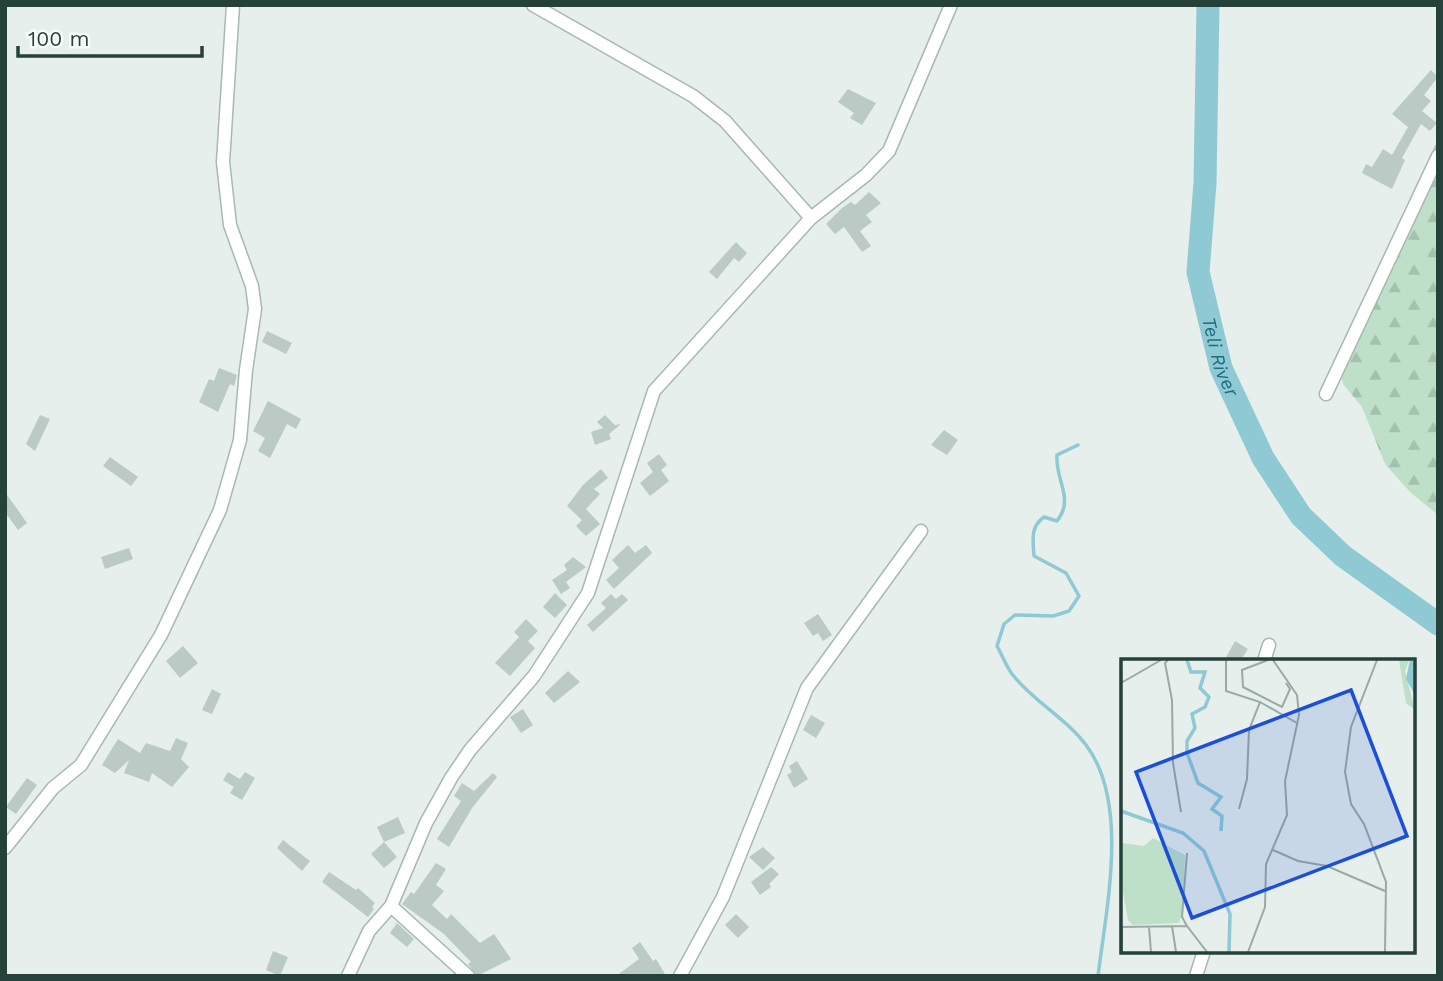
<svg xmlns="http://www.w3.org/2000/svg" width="1443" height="981" font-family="'Work Sans',sans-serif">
<defs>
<pattern id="forest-firs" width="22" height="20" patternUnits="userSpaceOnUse" patternTransform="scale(1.75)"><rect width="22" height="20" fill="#bfe0c8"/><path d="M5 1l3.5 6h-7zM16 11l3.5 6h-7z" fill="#a4c1ad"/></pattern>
</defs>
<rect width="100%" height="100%" fill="#e6efeb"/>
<path fill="url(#forest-firs)" d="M1438,139V515L1411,493L1385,464L1362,407L1343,384L1339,356Z"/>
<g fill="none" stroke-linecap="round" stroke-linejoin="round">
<path stroke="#8ec9d4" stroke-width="3.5" d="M1078,445L1057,455C1055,481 1075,498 1057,521L1044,517C1030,527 1033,540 1034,556L1066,573L1079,596L1069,611L1053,616L1015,615L1004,624L997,646C1002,655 1006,666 1012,674C1033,701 1066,718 1086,745C1130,803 1106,909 1098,976"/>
<path stroke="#8ec9d4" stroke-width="23" id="s1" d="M1208,5L1205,183L1198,272L1221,368L1263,458L1301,516L1343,556L1438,624"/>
</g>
<g fill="#bbcac4">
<path d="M1431,70L1438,77L1424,95L1431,101L1422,111L1437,123L1430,131L1421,124L1402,158L1405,160L1392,189L1362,173L1366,164L1372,167L1383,149L1392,155L1408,127L1392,114Z"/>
<path d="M848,89L876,103L862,125L850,118L854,113L838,102Z"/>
<path d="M869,192L881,203L866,215L872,222L860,231L871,246L862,252L844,227L835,234L826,224L842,208L851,202L855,205Z"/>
<path d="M736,242L747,253L739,262L734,258L717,279L709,272Z"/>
<path d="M267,331L292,343L286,354L262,342Z"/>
<path d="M219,368L237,375L234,386L230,384L218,412L199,402L209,379L214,381Z"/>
<path d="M268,401L301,419L296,429L287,424L270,458L258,451L265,438L253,431Z"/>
<path d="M40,415L50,419L35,451L26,444Z"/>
<path d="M605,415L615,425L621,424L609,434L611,439L595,445L591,432L603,428L597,422Z"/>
<path d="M944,430L958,440L947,455L931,445Z"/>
<path d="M659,454L667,465L661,470L669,481L650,496L640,483L653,472L647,463Z"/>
<path d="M110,457L138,477L131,486L103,466Z"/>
<path d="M601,469L608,478L594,489L600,494L586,509L600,524L586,536L576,526L582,520L567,506L583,485Z"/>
<path d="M5,492L27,523L18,530L5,512Z"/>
<path d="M628,545L635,553L646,545L652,553L614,589L606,580L619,568L612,560Z"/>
<path d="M129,548L133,559L105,569L101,557Z"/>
<path d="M573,557L586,567L566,582L570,588L561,594L552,580L567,570L564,565Z"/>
<path d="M555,593L567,605L555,618L543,607Z"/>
<path d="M611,594L616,599L622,594L628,600L593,632L587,625L606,608L601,603Z"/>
<path d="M818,614L832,635L823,641L818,633L813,636L804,623Z"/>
<path d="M526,619L538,631L528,641L535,648L510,676L495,663L519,637L514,632Z"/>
<path d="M1235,641L1248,649L1240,661H1224Z"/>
<path d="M183,646L198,663L180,678L166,661Z"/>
<path d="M568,671L580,682L554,703L545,693Z"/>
<path d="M212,689L221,694L212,714L202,710Z"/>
<path d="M523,709L533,725L521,733L510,717Z"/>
<path d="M811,715L825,723L816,738L803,730Z"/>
<path d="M176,738L188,743L181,759L189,767L172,787L152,773L149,782L124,773L129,760L115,773L102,765L118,739L140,753L146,743L170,751Z"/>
<path d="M797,761L808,779L794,788L787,775L792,772L789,766Z"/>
<path d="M228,772L240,779L245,772L255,778L242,800L230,793L234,787L223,780Z"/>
<path d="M493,773L497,777L472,808L449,847L437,839L461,801L454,796L462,783L474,791Z"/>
<path d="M27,778L37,785L16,814L6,807Z"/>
<path d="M398,817L405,833L384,842L377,827Z"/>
<path d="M283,840L310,861L302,871L277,848Z"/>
<path d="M384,842L397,857L384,868L371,854Z"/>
<path d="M763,847L775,858L763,870L749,857Z"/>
<path d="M436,863L446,869L436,885L444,891L432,905L447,919L451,914L480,943L494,934L511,959L477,976L468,964L471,962L444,934L402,904L411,892L414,894Z"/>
<path d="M771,867L779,874L769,884L771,887L760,895L751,882Z"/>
<path d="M329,872L356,890L358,888L375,903L372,907L374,909L368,917L322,882Z"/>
<path d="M736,914L749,927L738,938L725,925Z"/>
<path d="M397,923L414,939L407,947L390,933Z"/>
<path d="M640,942L653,961L656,959L666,976H616L639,959L632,948Z"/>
<path d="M273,951L288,957L280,976L266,970Z"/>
</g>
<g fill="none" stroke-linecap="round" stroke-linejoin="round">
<defs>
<g id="street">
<path d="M533,5L693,96L725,121L811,218"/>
<path d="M1326,394L1438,156"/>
<path d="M1264,661L1269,645"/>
<path d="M5,848L53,788L81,765L161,635L220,510L240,440L246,370L255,309L252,286L230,225L223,162L233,5"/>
<path d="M391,906L468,976"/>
<path d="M348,976L369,931L391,906L426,823L451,778L470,750L534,676L588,593L654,391L811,218L866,175L889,151L951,5"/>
<path d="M680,976L723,897L807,688L921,531"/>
<path d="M1196,976L1204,951"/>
</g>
</defs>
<use href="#street" stroke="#a8b8b2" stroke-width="15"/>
<use href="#street" stroke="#fff" stroke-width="12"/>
</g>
<g text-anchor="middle" stroke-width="5" stroke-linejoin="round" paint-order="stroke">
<g font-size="19" font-style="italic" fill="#1c6f80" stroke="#f7fbf9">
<text dy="7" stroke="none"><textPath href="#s1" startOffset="355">Teli River</textPath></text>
</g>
</g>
<g transform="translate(1121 659)">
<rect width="294" height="294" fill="#e6efeb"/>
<path d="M278,1H288L284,12L294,51L285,44Z" fill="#bfe0c8"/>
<path d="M32,179L64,196L62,251L58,264L12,266L7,261L0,222V184L23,187Z" fill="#bfe0c8"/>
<path d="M289,1L294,4V36L285,20Z" fill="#8ec9d4"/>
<path fill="none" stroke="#8ec9d4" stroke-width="3.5" d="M66,1L70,13H84L79,29L88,38L84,48L71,55L74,69L66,82V94L77,124L100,138L91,150L101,157L100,172M0,152L62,174L83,192L109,255L108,293"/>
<path fill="none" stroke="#98aaa4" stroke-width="2" d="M47,1L44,4L51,41L52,104L60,153M105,1V32L139,43L128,71L126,120L118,150M147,1L121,11L122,28L161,48L169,30L165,24M256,1L230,68L224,113L230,145L243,165L265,223L264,293M0,24L40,1M139,43L176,64M152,191L177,202L206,207L264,232M51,267L55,293M66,267L86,293M0,268L66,267L61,258L66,194M1,268V293M28,268L30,293M127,293L144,248L145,205L166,156L164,122L178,56L176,36L152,1"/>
<path fill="#1d4ed8" fill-opacity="0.15" stroke="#1d4ed8" stroke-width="3.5" d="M230,31L286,177L71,259L15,113Z"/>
<rect width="294" height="294" fill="none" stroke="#24423a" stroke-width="3.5"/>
</g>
<rect width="1443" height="981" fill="none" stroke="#24423a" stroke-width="14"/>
<path d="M18 46v10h184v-10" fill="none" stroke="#24423a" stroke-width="3.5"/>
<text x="28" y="46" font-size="21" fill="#24423a" stroke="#f7fbf9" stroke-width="5" paint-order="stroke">100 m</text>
</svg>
